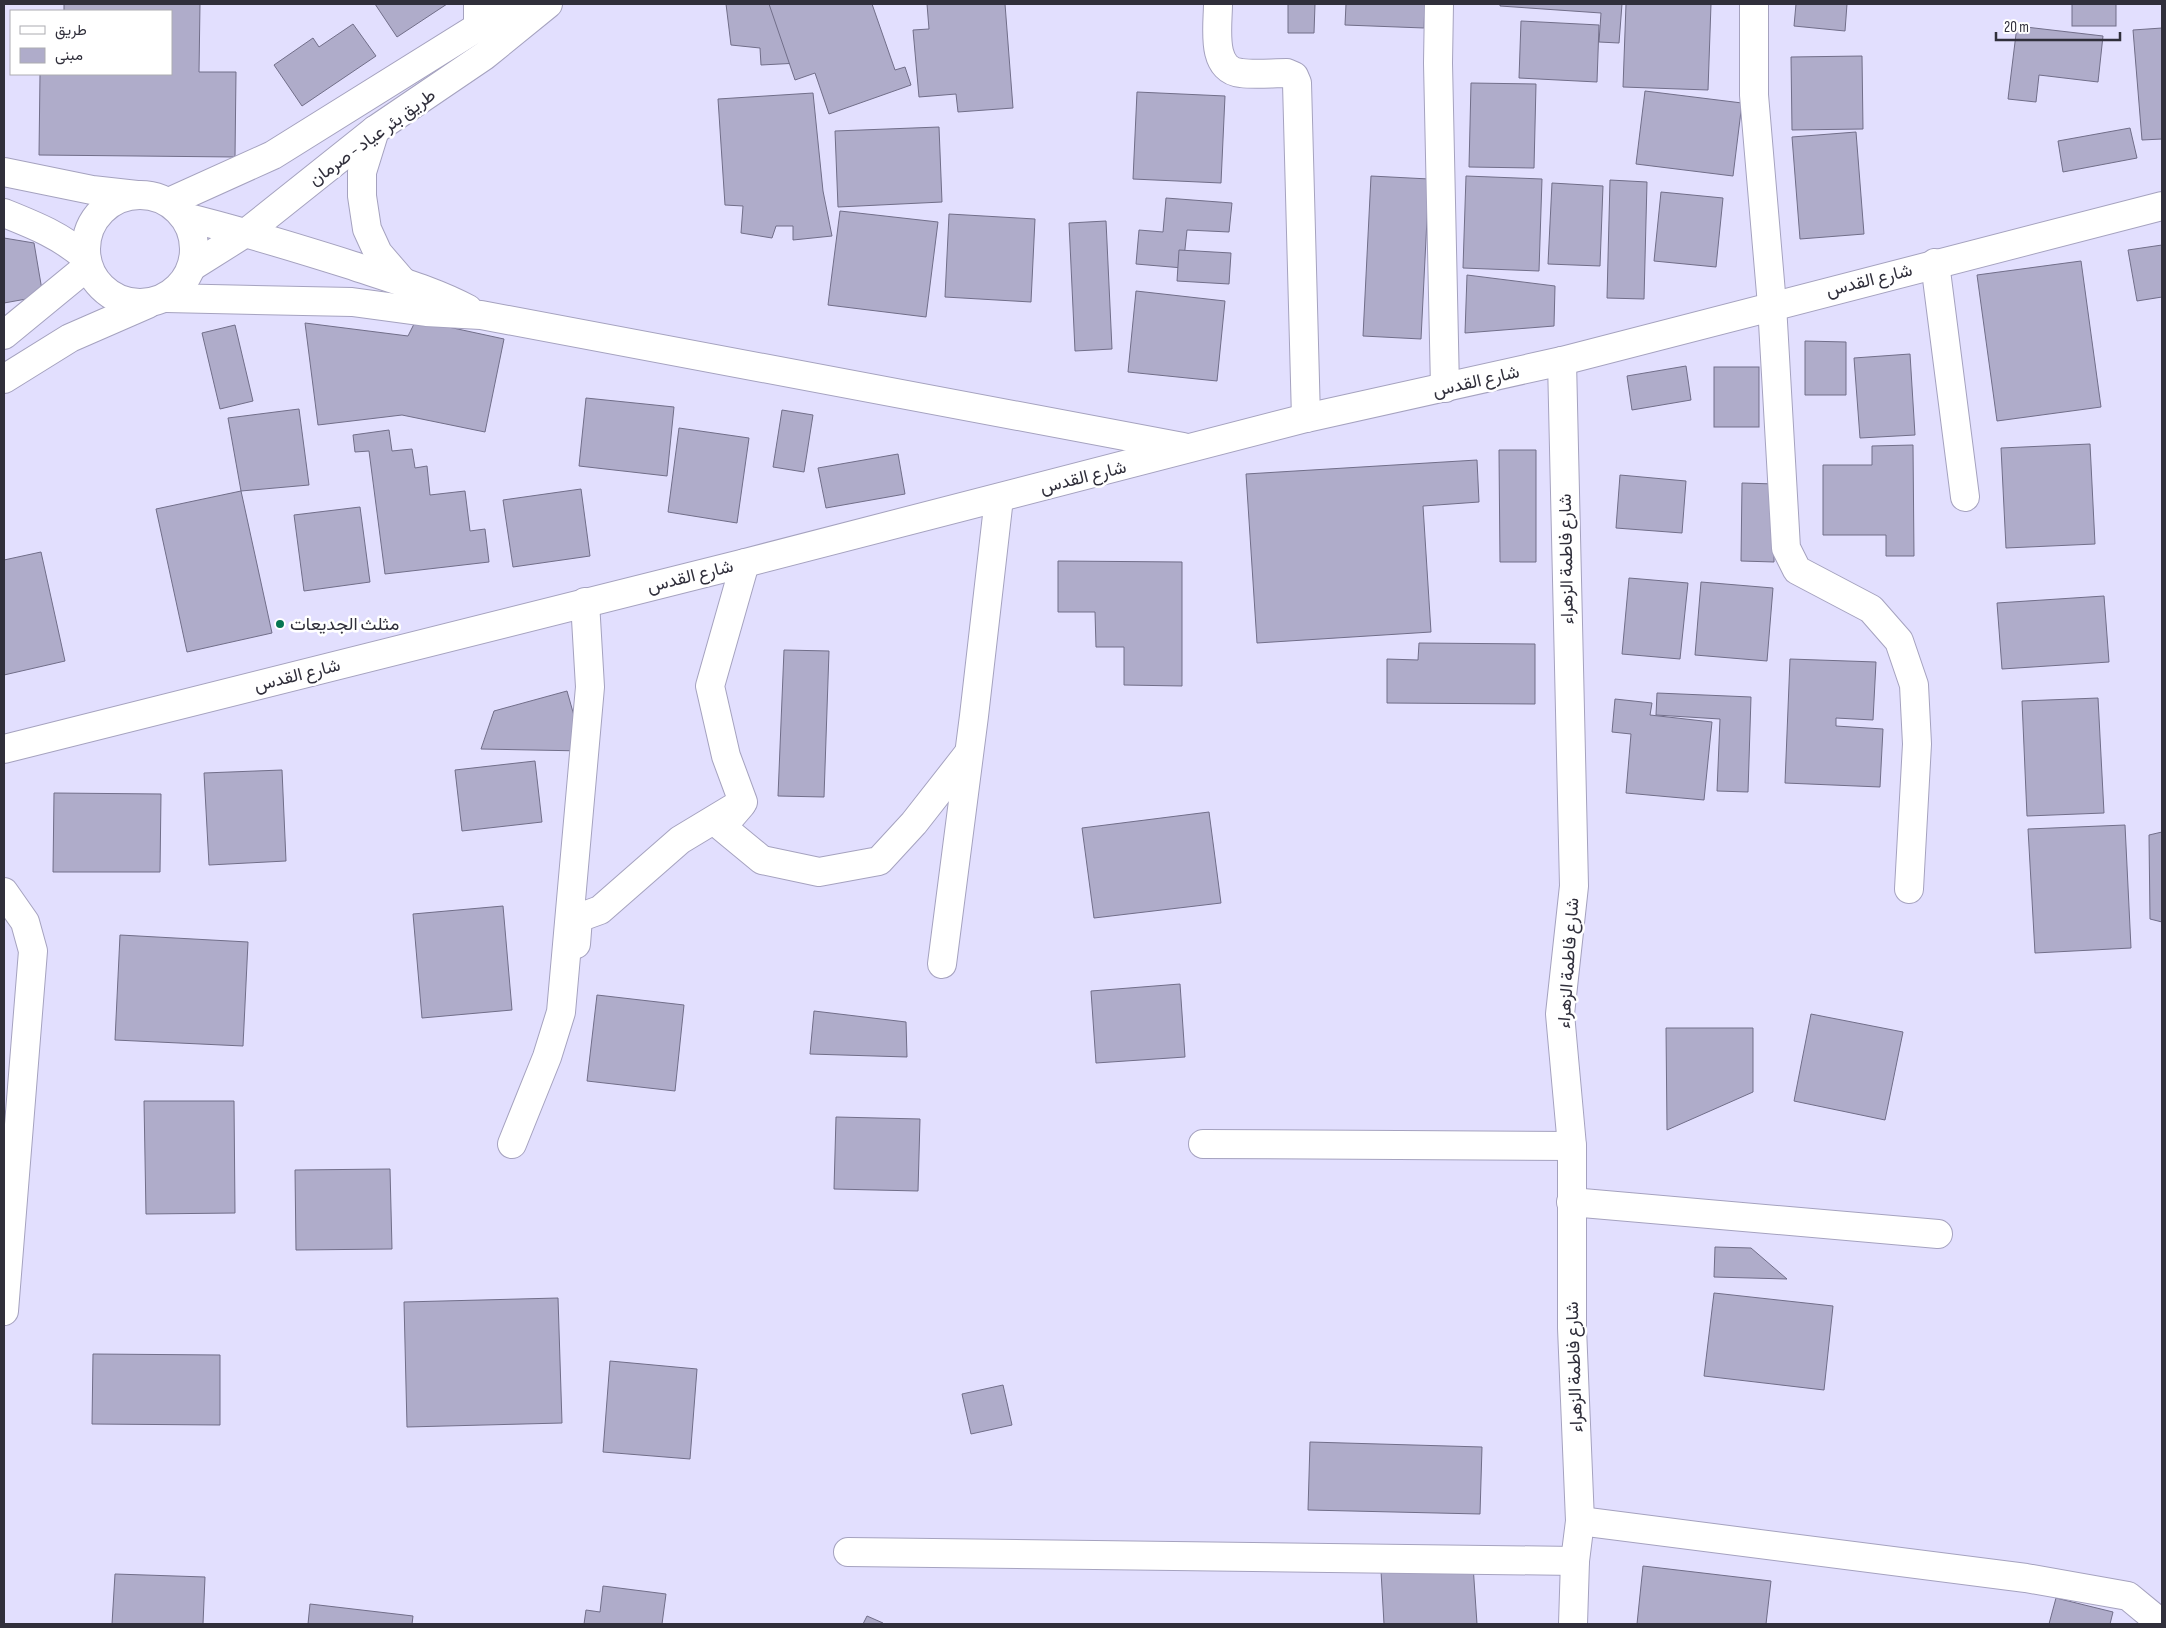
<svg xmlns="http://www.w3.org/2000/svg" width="2166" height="1628" font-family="'Sofia Sans Condensed',Vazirmatn,sans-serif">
<rect width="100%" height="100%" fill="#e2dffe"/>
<g fill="#afacca" stroke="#716e89">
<path d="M64,4H200L199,72H236L235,157L39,155L40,74H171V11H64Z"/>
<path d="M375,4H447L397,37Z"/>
<path d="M726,4H777L799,63L761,65L760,48L731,45Z"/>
<path d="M769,4H872L895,70L905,67L911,85L829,114L815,73L795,80Z"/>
<path d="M927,4H1005L1013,108L958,112L956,94L919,97L913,30L929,29Z"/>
<path d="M1288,4H1315L1314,33H1288Z"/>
<path d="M1346,4H1425L1424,28L1345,25Z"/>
<path d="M1500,4H1622L1619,43L1599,42L1601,13L1500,6Z"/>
<path d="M1626,4H1711L1708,90L1623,87Z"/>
<path d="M1796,4H1847L1845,31L1794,26Z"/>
<rect x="2072" y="4" width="44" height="22"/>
<path d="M1521,21L1599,25L1597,82L1519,78Z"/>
<path d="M353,24L376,56L302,106L274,65L313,38L319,47Z"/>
<path d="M2017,26L2103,36L2098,82L2039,75L2036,102L2008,99Z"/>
<path d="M2162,28V139L2142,140L2133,30Z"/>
<path d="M1862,56L1863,129L1792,130L1791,57Z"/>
<path d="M1471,83L1536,84L1534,168L1469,167Z"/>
<path d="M1645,91L1742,103L1733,176L1636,164Z"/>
<path d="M1137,92L1225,96L1221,183L1133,179Z"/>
<path d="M813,93L823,191L832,236L793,240V226H776L772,238L741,233L743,206L725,205L718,99Z"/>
<path d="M939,127L942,202L838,207L835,131Z"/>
<path d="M2130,128L2137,158L2063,172L2058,141Z"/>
<path d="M1856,132L1864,234L1800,239L1792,137Z"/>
<path d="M1371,176L1429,179L1421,339L1363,336Z"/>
<path d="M1466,176L1542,179L1539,271L1463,268Z"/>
<path d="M1610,180L1647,182L1644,299L1607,298Z"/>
<path d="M1552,183L1603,186L1600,266L1548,264Z"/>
<path d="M1661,192L1723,198L1716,267L1654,261Z"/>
<path d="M1166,198L1232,203L1229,232L1187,230L1183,268L1136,264L1139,230L1163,232Z"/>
<path d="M840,211L938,222L926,317L828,305Z"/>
<path d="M949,214L1035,219L1031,302L945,297Z"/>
<path d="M1106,221L1112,349L1075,351L1069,223Z"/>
<path d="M4,238L34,243L43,296L4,303Z"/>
<path d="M2162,245V297L2137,301L2128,250Z"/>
<path d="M1179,250L1231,253L1229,284L1177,281Z"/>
<path d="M2081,261L2101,407L1997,421L1977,275Z"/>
<path d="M1467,275L1555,286L1554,326L1465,333Z"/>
<path d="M1136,291L1225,301L1217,381L1128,372Z"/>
<path d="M416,320L504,339L485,432L402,415L318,425L305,323L408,336Z"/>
<path d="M235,325L253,401L220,409L202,333Z"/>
<path d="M1805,341L1846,342V395H1805Z"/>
<path d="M1910,354L1915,435L1860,438L1854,358Z"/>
<path d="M1686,366L1691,400L1632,410L1627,376Z"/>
<rect x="1714" y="367" width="45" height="60"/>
<path d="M586,398L674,407L667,476L579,466Z"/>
<path d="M299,409L309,485L241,491L228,418Z"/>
<path d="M782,410L813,415L804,472L773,467Z"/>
<path d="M679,428L749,438L737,523L668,512Z"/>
<path d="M389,430L392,451L412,449L415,468L427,466L430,495L465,491L470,531L485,529L489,562L385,574L369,451L355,452L353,435Z"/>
<path d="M2090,444L2095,544L2006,548L2001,448Z"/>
<path d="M1913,445L1914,556H1886V535H1823V465H1872V446Z"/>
<path d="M1499,450H1536V562H1500Z"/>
<path d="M898,454L905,494L826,508L818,468Z"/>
<path d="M1477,460L1479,502L1423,506L1431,632L1257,643L1246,474Z"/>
<path d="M1620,475L1686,481L1682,533L1616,528Z"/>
<path d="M1742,483L1775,484L1774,562L1741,561Z"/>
<path d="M581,489L590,556L513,567L503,500Z"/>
<path d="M241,491L272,633L187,652L156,509Z"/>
<path d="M360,507L370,582L304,591L294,515Z"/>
<path d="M41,552L65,661L4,675V560Z"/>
<path d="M1058,561L1182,562V686L1124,685V647H1096L1095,612H1058Z"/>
<path d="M1629,578L1688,583L1680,659L1622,654Z"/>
<path d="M1701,582L1773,588L1767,661L1695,655Z"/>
<path d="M2104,596L2109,662L2002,669L1997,603Z"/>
<path d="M1419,643L1535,644V704L1387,703V659L1418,660Z"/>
<path d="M784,650L829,651L824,797L778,796Z"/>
<path d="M1790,659L1876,662L1873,720L1836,718V726L1883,729L1880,787L1785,783Z"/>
<path d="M567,691L584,751L481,749L494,711Z"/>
<path d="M1657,693L1751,697L1748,792L1717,791L1720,719L1656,715Z"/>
<path d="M2098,698L2104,813L2027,816L2022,701Z"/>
<path d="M1615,699L1652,703L1650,715L1712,722L1704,800L1626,793L1631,734L1612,732Z"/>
<path d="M535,761L542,822L462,831L455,770Z"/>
<path d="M282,770L286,861L209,865L204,773Z"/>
<path d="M54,793L161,794L160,872H53Z"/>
<path d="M1209,812L1221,903L1094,918L1082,828Z"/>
<path d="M2125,825L2131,948L2035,953L2028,829Z"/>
<path d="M2162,832V922L2150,919L2149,835Z"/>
<path d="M503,906L512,1010L422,1018L413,914Z"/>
<path d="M120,935L248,942L243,1046L115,1040Z"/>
<path d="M1180,984L1185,1057L1096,1063L1091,991Z"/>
<path d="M597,995L684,1005L675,1091L587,1081Z"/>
<path d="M814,1011L906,1022L907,1057L810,1054Z"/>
<path d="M1811,1014L1903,1032L1885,1120L1794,1101Z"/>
<path d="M1666,1028H1753V1092L1667,1130Z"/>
<path d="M144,1101H234L235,1213L146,1214Z"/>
<path d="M836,1117L920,1119L918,1191L834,1189Z"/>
<path d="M390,1169L392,1249L296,1250L295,1170Z"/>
<path d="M1715,1247L1751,1248L1787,1279L1714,1277Z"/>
<path d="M1714,1293L1833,1306L1824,1390L1704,1376Z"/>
<path d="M558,1298L562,1423L407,1427L404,1302Z"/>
<path d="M93,1354L220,1355V1425L92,1424Z"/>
<path d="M610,1361L697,1369L690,1459L603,1452Z"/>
<path d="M1003,1385L1012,1425L971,1434L962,1394Z"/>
<path d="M1310,1442L1482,1447L1480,1514L1308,1510Z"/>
<path d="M1473,1565L1477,1624H1384L1381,1571Z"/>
<path d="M1643,1566L1771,1581L1766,1624H1637Z"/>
<path d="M115,1574L205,1577L203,1624H112Z"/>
<path d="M603,1586L666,1594L662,1624H584L586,1610L600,1612Z"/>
<path d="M2056,1598L2113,1612L2110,1624H2049Z"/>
<path d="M310,1604L413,1616L412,1624H308Z"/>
<path d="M867,1616L883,1623V1624H863Z"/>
</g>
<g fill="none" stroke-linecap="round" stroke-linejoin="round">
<defs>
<g id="minor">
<path d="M1218,4C1218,26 1210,70 1241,73C1256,75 1272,73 1287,73L1294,76L1297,83L1306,418"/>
<path d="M1439,4L1438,63L1445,388"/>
<path d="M1754,4V95L1772,305L1786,548L1797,570L1871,609L1899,641L1914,685L1917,744L1909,889"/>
<path d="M478,27V4"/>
<path d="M1935,263L1965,497"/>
<path d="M741,805L722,827L762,860L819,872L879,861L914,823L968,754"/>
<path d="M4,892L25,922L33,951L4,1311"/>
<path d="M576,944L578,918L600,910L680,840L743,802L726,756L710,686L745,563"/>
<path d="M942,964L974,716L999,498"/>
<path d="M512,1144L547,1057L561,1012L590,687L585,602"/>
<path d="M1203,1144L1572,1146"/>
<path d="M1571,1202L1938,1234"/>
<path d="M1580,1521L2026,1578L2128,1596L2162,1624"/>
<path d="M848,1552L1575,1561"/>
</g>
<g id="tertiary">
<path d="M185,217C242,231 297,248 354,266C392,279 432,290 468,309"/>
<path d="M166,298L352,302L426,312L481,315L1183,447"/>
<path d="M1562,361L1574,886L1560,1014L1572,1146V1328L1580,1521L1575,1561L1573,1624"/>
<path d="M4,749L745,563L1306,418L1562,361L2162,206"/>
</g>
<g id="primary">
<path d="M4,172L92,190L137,195"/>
<path d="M4,213C34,225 62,236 86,258"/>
</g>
<g id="trunk">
<path d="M375,130L362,172V196L367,229L378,253L403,282"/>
<circle cx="140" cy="249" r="54"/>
<path d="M169,202L273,155L515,4"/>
<path d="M193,266L247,232L375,130L484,56L548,4"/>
<path d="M4,335L88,266"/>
<path d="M4,379L70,338L148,304"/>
</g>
</defs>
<use href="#minor" stroke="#a5a2bf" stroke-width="30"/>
<use href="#tertiary" stroke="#a5a2bf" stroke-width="30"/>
<use href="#primary" stroke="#a5a2bf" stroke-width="30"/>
<use href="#trunk" stroke="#a5a2bf" stroke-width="30"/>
<use href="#minor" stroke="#fff" stroke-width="28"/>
<use href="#tertiary" stroke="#fff" stroke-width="28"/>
<use href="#primary" stroke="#fff" stroke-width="28"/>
<use href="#trunk" stroke="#fff" stroke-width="28"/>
</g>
<circle fill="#067752" stroke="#fff" stroke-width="2" cx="280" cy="624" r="5"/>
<g text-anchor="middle" stroke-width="5" stroke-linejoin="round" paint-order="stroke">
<g font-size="18" fill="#302f3b" stroke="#fff">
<text transform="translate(372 137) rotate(-36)" y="6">طريق بئر عياد - صرمان</text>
<text transform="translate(1869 280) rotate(-14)" y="6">شارع القدس</text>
<text transform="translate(1476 381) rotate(-13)" y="6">شارع القدس</text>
<text transform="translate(1083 477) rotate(-14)" y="6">شارع القدس</text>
<text transform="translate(1566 559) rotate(-91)" y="6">شارع فاطمة الزهراء</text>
<text transform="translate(690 576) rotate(-14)" y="6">شارع القدس</text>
<text transform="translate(297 675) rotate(-14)" y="6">شارع القدس</text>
<text transform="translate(1568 963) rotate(-86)" y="6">شارع فاطمة الزهراء</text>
<text transform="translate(1574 1367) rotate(-92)" y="6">شارع فاطمة الزهراء</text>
</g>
<g font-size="18" fill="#302f3b" stroke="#fff" text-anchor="start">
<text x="290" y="630">مثلث الجديعات</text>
</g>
</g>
<rect width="2166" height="1628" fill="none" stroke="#302f3b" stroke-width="10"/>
<rect x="10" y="10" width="162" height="65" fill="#ffffff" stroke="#acacb1"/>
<rect x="20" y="26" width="25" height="8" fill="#ffffff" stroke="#acacb1"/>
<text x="55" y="35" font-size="15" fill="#302f3b">طريق</text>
<rect x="20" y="48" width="25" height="15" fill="#afacca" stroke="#acacb1"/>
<text x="55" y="60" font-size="15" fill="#302f3b">مبنى</text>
<path d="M1996 32v8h124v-8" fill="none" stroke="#302f3b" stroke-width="2.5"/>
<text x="2004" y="32" font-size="15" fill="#302f3b" stroke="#ffffff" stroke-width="4" paint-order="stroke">20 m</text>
</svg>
